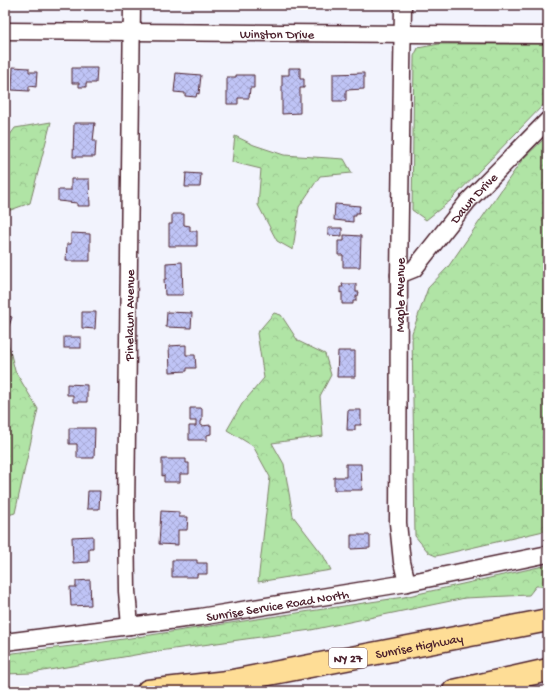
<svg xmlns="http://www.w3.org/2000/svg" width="553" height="696" font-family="'Gochi Hand',sans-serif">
<defs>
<pattern id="forest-crowns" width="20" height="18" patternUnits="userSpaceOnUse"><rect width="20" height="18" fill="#b0e4a5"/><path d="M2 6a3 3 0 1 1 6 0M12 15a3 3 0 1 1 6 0" fill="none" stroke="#99c38e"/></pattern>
<pattern id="building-cross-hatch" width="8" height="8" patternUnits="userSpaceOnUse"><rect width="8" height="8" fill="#bfc4f6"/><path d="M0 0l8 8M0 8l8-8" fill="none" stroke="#a6a8d3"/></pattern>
</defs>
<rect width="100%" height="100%" fill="#f2f3fd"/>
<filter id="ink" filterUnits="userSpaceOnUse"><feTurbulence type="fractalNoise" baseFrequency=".025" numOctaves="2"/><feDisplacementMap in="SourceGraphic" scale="8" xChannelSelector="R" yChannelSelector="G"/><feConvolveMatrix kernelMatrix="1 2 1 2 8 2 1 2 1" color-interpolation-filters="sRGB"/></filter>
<g filter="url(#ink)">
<g fill="url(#forest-crowns)" stroke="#7d8268">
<path d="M439,44H548V100L450,201L426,220L412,210L414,56L418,48Z"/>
<path d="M51,122L30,203L5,212V142L15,128Z"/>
<path d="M548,135V530L436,556L429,553L415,536L412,333L428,288L448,267L522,160Z"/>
<path d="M235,136L254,145L284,155L344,159L352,173L320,176L299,207L293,250L277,241L258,205L261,169L232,162Z"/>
<path d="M274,313L281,315L298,341L325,354L331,375L320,396L323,436L272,443L284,464L293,516L323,555L331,570L258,582L270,477L253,446L227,430L242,404L264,378L257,333Z"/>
<path d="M5,330L15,371L38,409L15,513L5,516Z"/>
<path d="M548,565V586H536L529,595L465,598L311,630L152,652L32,673L5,674V654L97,643L404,597Z"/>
</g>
<g fill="url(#building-cross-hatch)" stroke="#4a1f2b">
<path d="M13,67L29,68V72H37L36,87L29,86V91L12,90Z"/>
<path d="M72,68H97L96,83H86V87H79V83H72Z"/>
<path d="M289,68H300V79H304V88H300V113L282,114V75H289Z"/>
<path d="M176,73L201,75L199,94L197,93L196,97L185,96V93L174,92Z"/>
<path d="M364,73V89L346,90V101H333V74Z"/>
<path d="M236,75H254V88H250L249,98H238V104H227V77H236Z"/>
<path d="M74,123H95L93,141H96L95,157H73Z"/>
<path d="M186,173L201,174L200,187H185Z"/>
<path d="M71,179H89L90,206H77V203L58,201V190H71Z"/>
<path d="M335,204L360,206L359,213H356V216H353V222L334,220Z"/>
<path d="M172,214H184V225L190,226V231H197V246H169V224H172Z"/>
<path d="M328,228H342V236L328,235Z"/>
<path d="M71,233L90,234V261H66L67,244H71Z"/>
<path d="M344,235L361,236L360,267H343V255H338V241H344Z"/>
<path d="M182,262L183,295H165L164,279H166V263Z"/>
<path d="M342,284H356V292H359L358,296H356V301H353V304H342V292L340,293V287H343Z"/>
<path d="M82,312H96L95,329L82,328Z"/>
<path d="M167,312L192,313L191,328L166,327Z"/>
<path d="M5,315L12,317L9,326L5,325Z"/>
<rect x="64" y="337" width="17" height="11"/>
<path d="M186,345V355H195L196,368H187V371L170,372L169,346Z"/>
<path d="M338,351H355V377H337Z"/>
<path d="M67,384L87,385V402H73V395H67Z"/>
<path d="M190,408H202V421H201V426L211,425V434L207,435V440H189V426H196V421H190Z"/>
<path d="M348,410H361V425H355V430H347Z"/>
<path d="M69,428H95L94,458H77V444H69Z"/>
<path d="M162,459H186V463H189V474H180V482H164V475L162,476Z"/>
<path d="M346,464H361L362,490H334V477H346Z"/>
<path d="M88,491H100L99,509H87Z"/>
<path d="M161,511L179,512V517H188L187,530H178V545L159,544Z"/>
<path d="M351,535H370V548L351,549Z"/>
<path d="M93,536V548H89V562L73,563L72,537Z"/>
<path d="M172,560H197V563H207V574H197V577H172Z"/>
<path d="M90,580L91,605L71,606L70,587H76V581Z"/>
</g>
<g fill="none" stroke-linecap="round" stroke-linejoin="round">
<defs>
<g id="minor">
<path d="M403,5L399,275L398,523L402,562L407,583"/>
<path id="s1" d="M5,31L548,35"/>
<path id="s2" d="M399,275L414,269L468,201L548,120"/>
<path id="s3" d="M130,626L127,591L126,513L132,5"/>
<path id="s4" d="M5,642L200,617L407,583L548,554"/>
</g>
<g id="highway">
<path id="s5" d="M148,691L227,682L548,620"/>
<path d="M454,691L548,670"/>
</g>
</defs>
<use href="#minor" stroke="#4a1f2b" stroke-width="19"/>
<use href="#highway" stroke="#4a1f2b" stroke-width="25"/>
<use href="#minor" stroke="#fff" stroke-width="16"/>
<use href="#highway" stroke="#fedd96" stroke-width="22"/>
</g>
</g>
<g text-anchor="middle" stroke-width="3.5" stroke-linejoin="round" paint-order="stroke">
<rect fill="#fff" stroke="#80626b" stroke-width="1" x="329" y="648" width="38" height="20" rx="3"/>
<g font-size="12" font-weight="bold" fill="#4a1f2b">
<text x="348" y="662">NY 27</text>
</g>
<g font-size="13" fill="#4a1f2b" stroke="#fff">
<text dy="5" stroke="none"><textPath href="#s1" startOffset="272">Winston Drive</textPath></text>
<text dy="5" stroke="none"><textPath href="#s2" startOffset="109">Dawn Drive</textPath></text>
<text transform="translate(399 295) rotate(-90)" y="5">Maple Avenue</text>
<text dy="5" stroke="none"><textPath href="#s3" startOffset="311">Pinelawn Avenue</textPath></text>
<text dy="5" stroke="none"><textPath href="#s4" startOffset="275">Sunrise Service Road North</textPath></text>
<text dy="5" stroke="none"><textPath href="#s5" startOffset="275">Sunrise Highway</textPath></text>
</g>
</g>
<rect width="553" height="696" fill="none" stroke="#fff" stroke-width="20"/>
<rect x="10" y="10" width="533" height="676" fill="none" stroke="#4a1f2b" stroke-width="1.5" filter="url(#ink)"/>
</svg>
